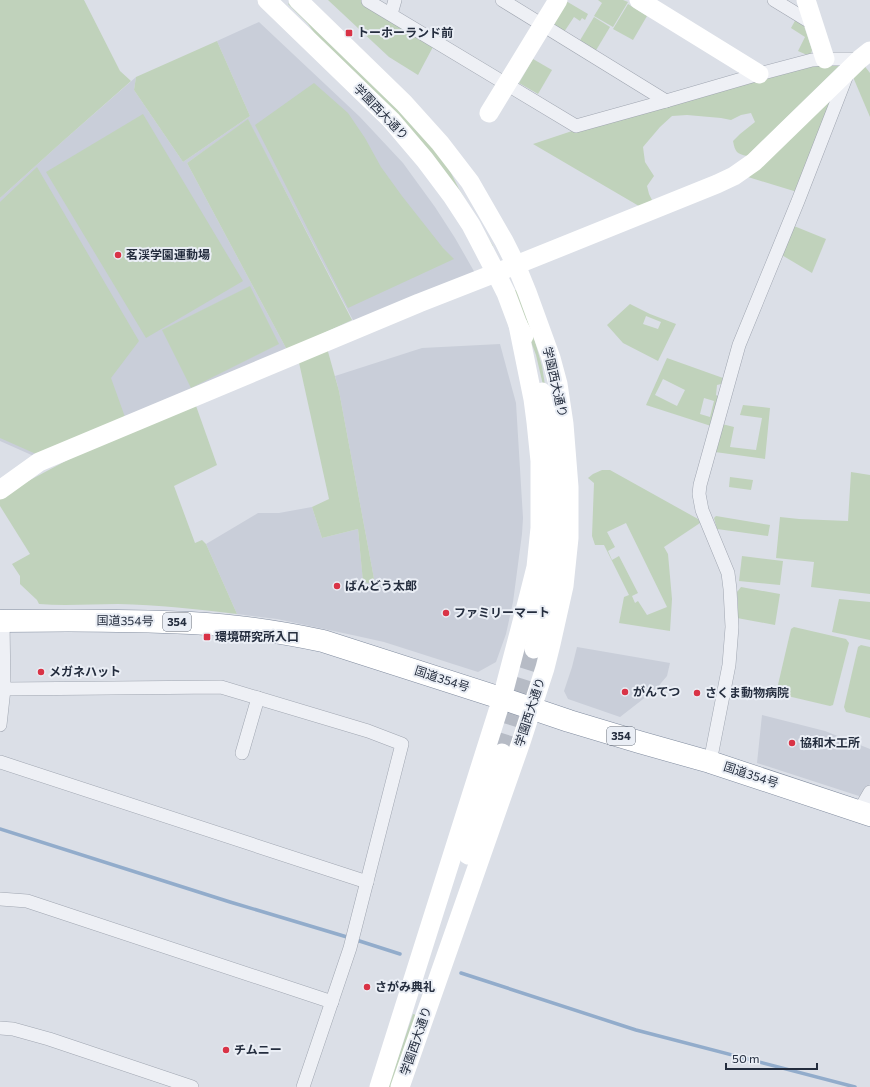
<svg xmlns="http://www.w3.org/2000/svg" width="870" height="1087" font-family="Commissioner,'Noto Sans JP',sans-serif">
<rect width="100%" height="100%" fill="#dbdfe7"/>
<g fill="#c9ced9">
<path d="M259,22L360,117L403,163L435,207L455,238L475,273L354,322L248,120L187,163L287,350L36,457L0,441V198L63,141L136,77L134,90L183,162L250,116L217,41Z"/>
<path d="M500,344L516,403L523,518L522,534L513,602L506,634L496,662L478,672L384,642L357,636L277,619L237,614L206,544L258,513H279L312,507L322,538L358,529L363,581L375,584L339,391L335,376L422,348Z"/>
<path d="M577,647L670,663L667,676L656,689L620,717L568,699L564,691L572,667Z"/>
<path d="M762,715L825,731L870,749V784L864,796L862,797L757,763Z"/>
</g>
<g fill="#c0d2bb" fill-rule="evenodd">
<path d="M0,0H84L120,71L131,81L63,141L0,198Z"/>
<path d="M328,0H362L434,45L418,75L389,57Z"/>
<path d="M598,0H623L628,2L613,27L594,16L602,3Z"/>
<path d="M291,1L407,114L449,169L459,189L493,246L490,247L320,41L308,24L288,4Z"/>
<path d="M566,1L588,14L585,20L582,18L580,21L574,17L564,32L555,27L554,21Z"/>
<path d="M628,4L647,16L633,40L613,29Z"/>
<path d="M594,17L610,27L595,52L579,42Z"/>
<path d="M796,19L803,23L812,50L811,54L807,55L798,51L805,37L791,28Z"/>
<path d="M217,41L250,116L183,162L134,90L136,77Z"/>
<path d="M533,59L552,70L538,94L519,83Z"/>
<path d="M816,64L840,65L747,156C737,154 735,152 733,141L740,134L755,122L751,113L741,115L731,120L721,118L687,115L672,116L660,127L643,147L645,162L654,176L647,186L649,194L652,200L644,209L533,144L572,131Z"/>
<path d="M863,64L870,73V117L853,77Z"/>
<path d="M314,83L348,113L365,138L381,167L402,196L443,248L454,259L348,308L255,125Z"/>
<path d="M828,98L834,101L797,192L748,177Z"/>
<path d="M143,114L243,281L146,338L46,172Z"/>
<path d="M248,119L352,320L287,350L187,163Z"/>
<path d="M37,167L139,341L111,378L125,417L36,454L0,438V202Z"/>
<path d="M794,226L826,239L812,273L780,254Z"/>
<path d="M250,286L279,344L191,388L162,330Z"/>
<path d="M520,289L542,366L545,385H543L536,355L512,291Z"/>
<path d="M630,304L650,314L676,324L658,361L623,343L607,325ZM646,316L661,322L658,329L643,324Z"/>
<path d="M327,348L339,391L375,584L363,582L358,529L322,538L312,507L329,499L298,358Z"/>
<path d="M667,358L723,378L721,384L717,385L716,395L719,397L711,426L646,405ZM663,379L685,390L677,406L655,395ZM704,398L714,401L710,417L700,414Z"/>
<path d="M195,403L217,465L174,486L195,543L202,540L206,544L237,614C197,609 158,605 118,604C92,604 65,606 39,604L37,600L20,584V576L12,564L30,554L0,506V496L92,447Z"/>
<path d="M743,405L770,408L765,459L715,452L722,424L734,427L730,447L756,450L762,418L740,415Z"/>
<path d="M602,470H610L698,519L700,523L664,547L668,554L672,599L670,631L619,623L624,597L629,595L604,545H595L592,536L594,483L588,478L593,474ZM626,523L667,607L647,615L638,601L635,603L632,596L638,593L619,556L612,560L608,551L615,547L607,532Z"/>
<path d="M851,472L870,475V594L811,587L814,562L776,558L780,517L799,519L848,521Z"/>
<path d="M730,477L753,480L751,490L729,487Z"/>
<path d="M716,516L770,525L768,536L717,529L714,518Z"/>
<path d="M742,556L783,561L780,585L739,581Z"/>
<path d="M741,587L780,594L775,625L737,618L738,602L737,592Z"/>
<path d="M839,599L870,602V640L832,632Z"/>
<path d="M794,627L846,639L849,643L833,705L830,706L779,694L777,689L791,629Z"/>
<path d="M861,645L870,647V718L846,712L844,707L858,647Z"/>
<path d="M413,1014L416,1015L391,1087H387L396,1064Z"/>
</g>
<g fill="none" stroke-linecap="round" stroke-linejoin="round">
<g stroke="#92accb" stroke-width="3.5">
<path d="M0,829L230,902L347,937L400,954"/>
<path d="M461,973L636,1030L855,1087"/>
</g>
<path stroke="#b6bbc5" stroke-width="19" stroke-dasharray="19 10" stroke-linecap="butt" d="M502,753L534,649"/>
<defs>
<g id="street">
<path d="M502,0L666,101"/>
<path d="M774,0L815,25"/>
<path d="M368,1L576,126L666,101L759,74L812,60L825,59H860"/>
<path d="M391,14L395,0"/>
<path d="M4,689L221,687L368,731L402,744L350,948L303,1087"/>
<path d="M0,725L4,689L3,621"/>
<path d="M242,753L258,698"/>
<path d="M0,762L367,882"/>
<path d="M710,762L729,665L732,627L730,589L728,573L702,510L699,494L700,485L739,345L798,201L847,75"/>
<path d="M859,811L870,792"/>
<path d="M0,899L27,901L332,1002"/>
<path d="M0,1028L13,1029L49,1039L192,1087"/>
</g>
<path id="highway" d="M0,621C64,620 128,620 191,623C235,625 280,632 323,641L510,701L569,721L639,742L710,762L870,815"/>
</defs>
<use href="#street" stroke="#a0a6b1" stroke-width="14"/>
<use href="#highway" stroke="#818c9f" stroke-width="23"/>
<use href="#street" stroke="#eef0f5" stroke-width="13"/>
<g stroke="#fff" stroke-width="19">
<path d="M267,0L391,120L425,160L452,196L471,225L496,273L506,293L518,325L524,336"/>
<path d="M298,0L404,103L440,143L470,182L504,241L516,265L527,292L551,358L558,384L564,424L569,487V538L564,586L551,644L545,668L521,742L400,1087"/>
<path d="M639,0L759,74"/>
<path d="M806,0L825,59"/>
<path d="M489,113L558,0"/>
<path d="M542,392L551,423"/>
<path d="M0,490L39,462L419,303L516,265L717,184L734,176L754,162L860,59L870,51"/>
<path d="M534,649L546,600L552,563L555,531L556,489L551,411"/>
<path d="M468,855L502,753"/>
<path d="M379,1087L502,698L529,595L536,567L540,528V461L536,422L533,399L518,325"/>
</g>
<use href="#highway" stroke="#fff" stroke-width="22"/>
</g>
<g fill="#d93346" stroke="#eaeef5" stroke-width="1.5">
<rect x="345" y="29" width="8" height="8" rx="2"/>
<circle cx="118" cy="255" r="4"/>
<circle cx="337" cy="586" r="4"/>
<circle cx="446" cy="613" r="4"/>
<rect x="203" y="633" width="8" height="8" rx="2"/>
<circle cx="41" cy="672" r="4"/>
<circle cx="625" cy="692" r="4"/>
<circle cx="697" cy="693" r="4"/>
<circle cx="792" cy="743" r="4"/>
<circle cx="367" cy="987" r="4"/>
<circle cx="226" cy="1050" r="4"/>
</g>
<g text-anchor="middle" stroke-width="4" stroke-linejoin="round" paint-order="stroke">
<g fill="#eaeef5" stroke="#5f6775" stroke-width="1">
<rect x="163" y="613" width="28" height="18" rx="3"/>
<rect x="607" y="727" width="28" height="18" rx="3"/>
</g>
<g font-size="11" font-weight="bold" fill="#242d3e">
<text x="177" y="626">354</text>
<text x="621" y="740">354</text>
</g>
<g font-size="12" font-weight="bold" fill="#242d3e" stroke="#eaeef5" text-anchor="start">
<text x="357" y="37">トーホーランド前</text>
<text x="126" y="259">茗渓学園運動場</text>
<text x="345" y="590">ばんどう太郎</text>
<text x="454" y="617">ファミリーマート</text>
<text x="215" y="641">環境研究所入口</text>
<text x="49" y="676">メガネハット</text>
<text x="633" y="696">がんてつ</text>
<text x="705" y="697">さくま動物病院</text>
<text x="800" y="747">協和木工所</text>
<text x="375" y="991">さがみ典礼</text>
<text x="234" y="1054">チムニー</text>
</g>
<g font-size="12" fill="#242d3e" stroke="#eaeef5">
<text transform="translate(381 112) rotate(46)" y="4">学園西大通り</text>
<text transform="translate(555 382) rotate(77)" y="4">学園西大通り</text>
<text transform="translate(125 621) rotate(1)" y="4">国道354号</text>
<text transform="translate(442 679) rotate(18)" y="4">国道354号</text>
<text transform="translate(530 712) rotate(-72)" y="4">学園西大通り</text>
<text transform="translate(751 775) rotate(18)" y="4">国道354号</text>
<text transform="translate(416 1041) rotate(-71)" y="4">学園西大通り</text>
</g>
</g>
<path d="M726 1063v6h91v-6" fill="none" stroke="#242d3e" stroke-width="2"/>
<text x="732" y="1063" font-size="12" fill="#242d3e" stroke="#eaeef5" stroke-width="3" paint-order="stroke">50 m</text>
</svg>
